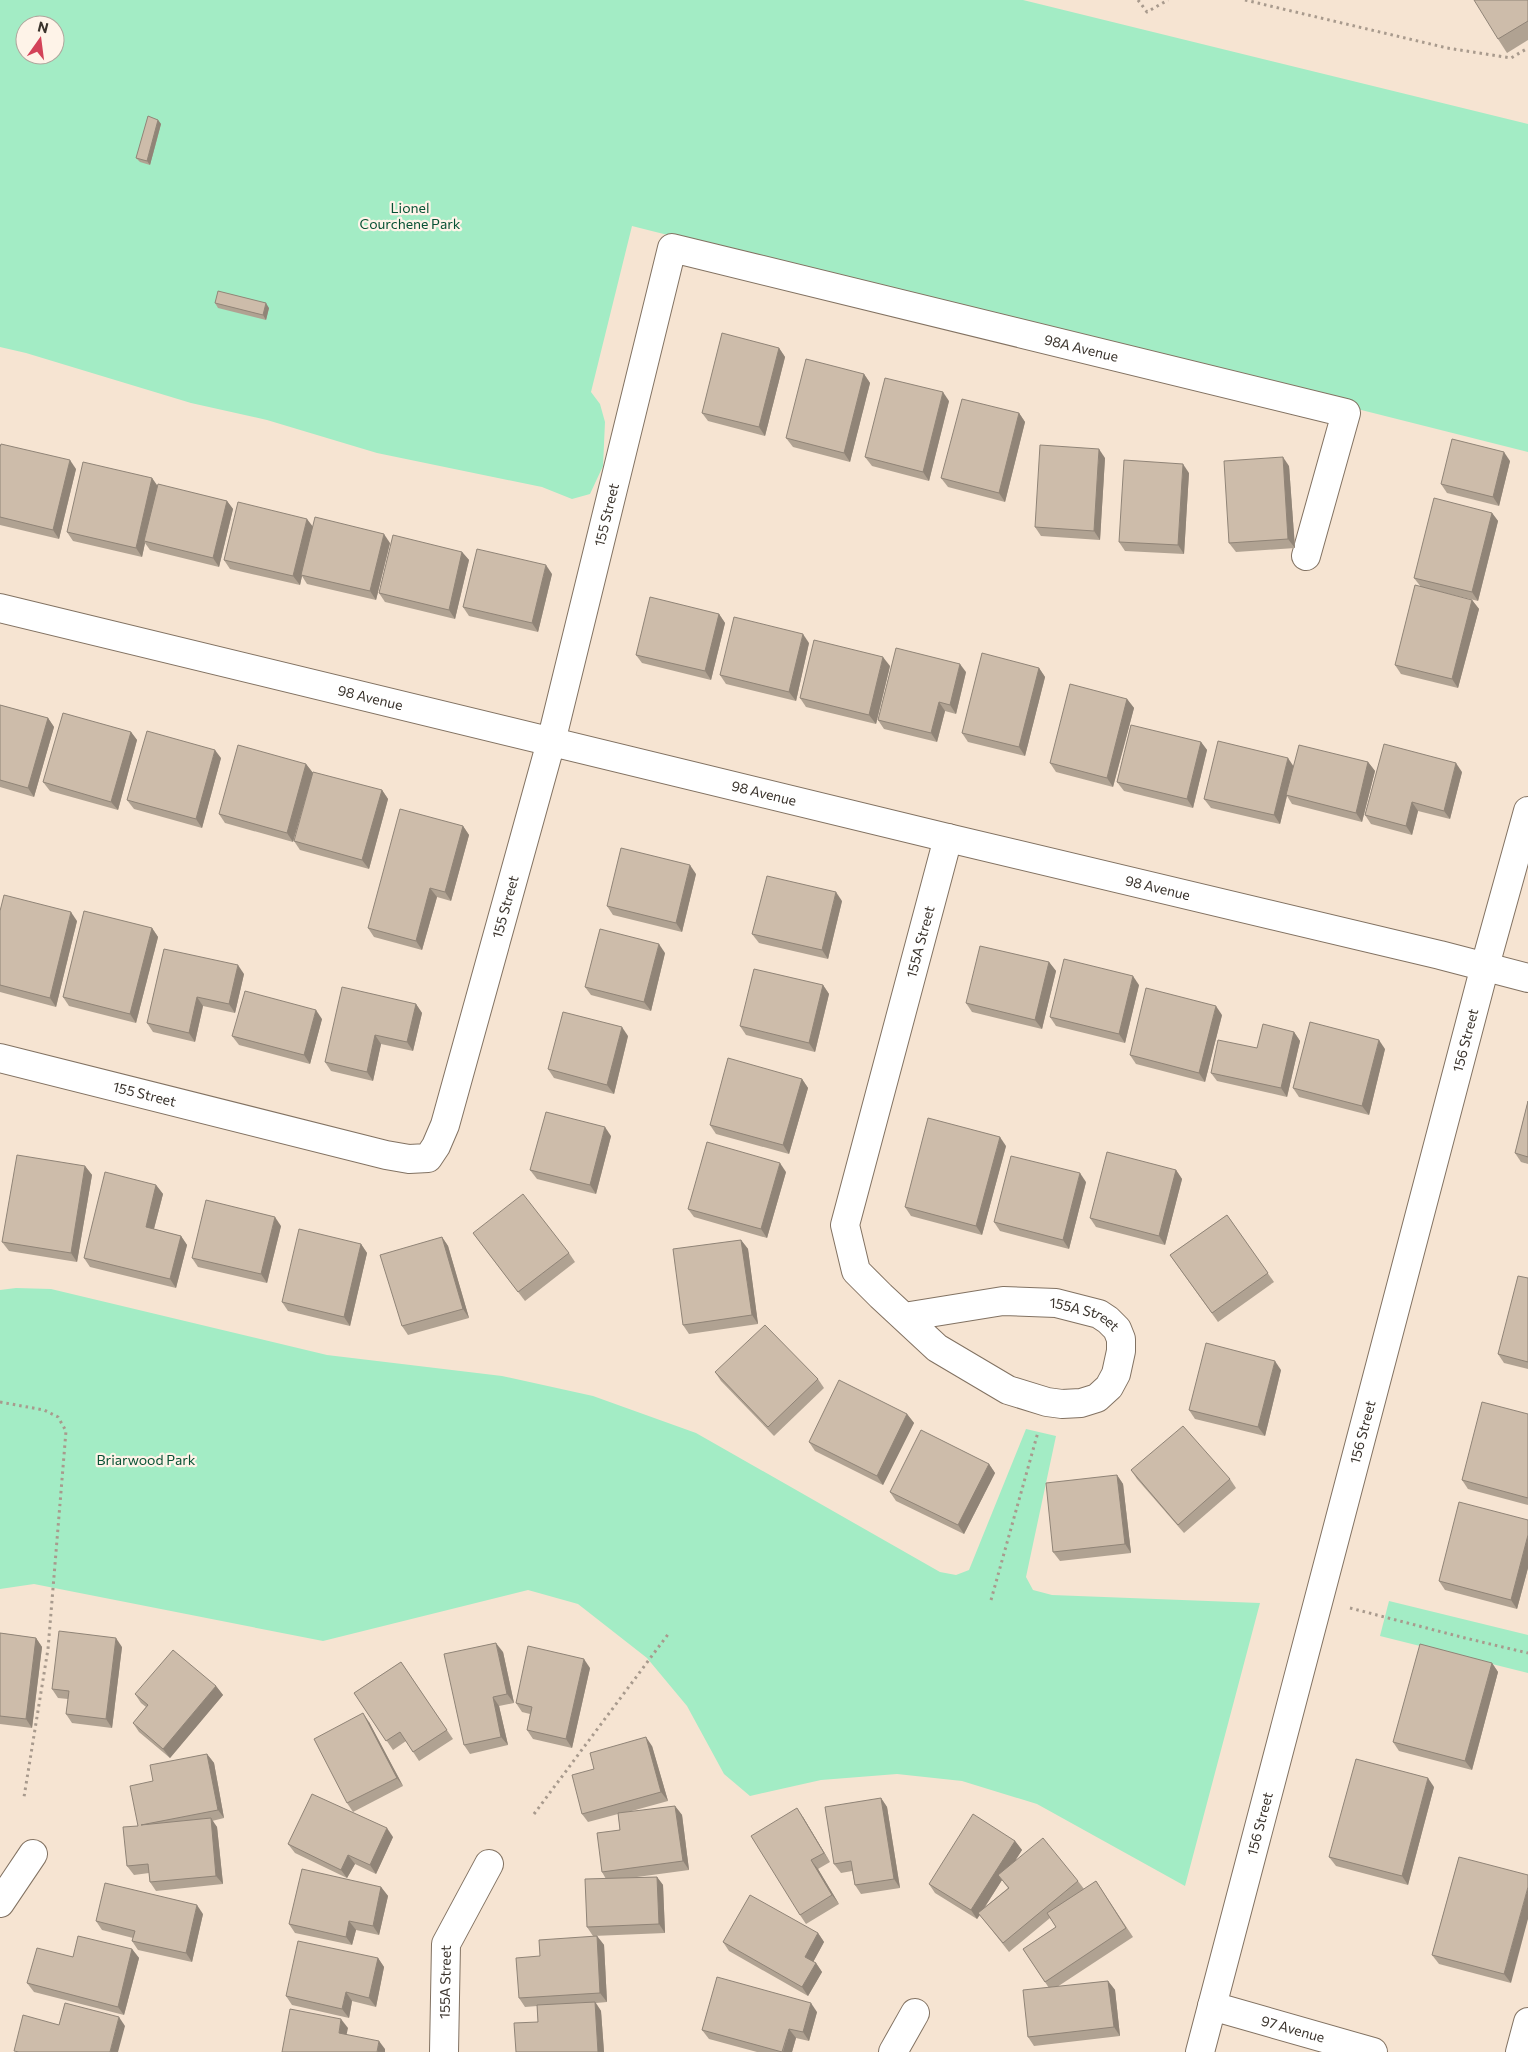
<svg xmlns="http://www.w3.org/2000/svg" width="1528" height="2052" font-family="Commissioner,sans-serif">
<rect width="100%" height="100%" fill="#f6e4d2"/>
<g fill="#a3ecc5" fill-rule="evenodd">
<path d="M0,0H1023L1528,124V452L632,226L591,392L600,404L605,422L603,466L590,494L572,499L542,487L377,453L267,420L191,403L26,353L0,347ZM25,25H55V55H25Z"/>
<path d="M16,1288L51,1289L327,1355L502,1376L593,1396L696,1433L940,1572L956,1575L969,1570L1026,1429L1056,1436L1026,1577L1033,1590L1052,1595L1260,1603L1185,1886L1037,1804L962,1781L897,1774L821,1780L750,1796L724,1774L687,1706L647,1658L578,1604L528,1590L323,1641L34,1584L0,1589V1290Z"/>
<path d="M1389,1601L1528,1635V1673L1380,1636Z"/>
</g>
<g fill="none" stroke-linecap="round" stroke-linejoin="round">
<defs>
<g id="minor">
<path id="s1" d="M0,608L948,838L1440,955L1528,978"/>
<path id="s2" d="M0,1058L386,1155L409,1159L428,1158L436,1146L445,1125L551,742L672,248L1346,413L1306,556"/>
<path id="s3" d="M904,1317L1003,1301L1056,1303L1099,1314L1108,1320L1117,1329L1121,1339V1351L1116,1374L1109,1387L1097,1398L1081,1403L1062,1404L1047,1402L1008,1390L937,1348L881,1296L856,1271L845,1225L948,838"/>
<path d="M0,1903L33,1854"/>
<path id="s4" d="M1212,2006L1373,2052"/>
<path id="s5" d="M444,2052L446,1944L489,1864"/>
<path d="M893,2052L915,2013"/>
<path d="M1520,2052L1528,2022"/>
</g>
<g id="major">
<path id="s6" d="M1200,2052L1485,966L1528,811"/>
</g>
</defs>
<use href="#minor" stroke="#827262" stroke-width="30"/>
<use href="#major" stroke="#827262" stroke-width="30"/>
<g stroke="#a89a8d" stroke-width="3" stroke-dasharray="2.5 4" stroke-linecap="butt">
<path d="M1138,0L1147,12L1168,0"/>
<path d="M1245,0L1447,48L1511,58L1528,48"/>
<path d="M0,1402L44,1410L58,1417L66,1431L48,1649L24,1797"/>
<path d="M991,1600L1038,1432"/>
<path d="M1350,1608L1465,1638L1528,1653"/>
<path d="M534,1814L669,1633"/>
</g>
<use href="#minor" stroke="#fff" stroke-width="28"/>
<use href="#major" stroke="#fff" stroke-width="28"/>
</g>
<g fill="#b0a292" fill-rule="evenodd">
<path d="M1528,0V40L1507,53L1498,39Z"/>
<path d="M158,120L161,124L150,165L140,162L136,158Z"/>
<path d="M215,303L269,308L266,320L218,308Z"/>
<path d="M779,348L785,357L765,436L708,421L702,413Z"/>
<path d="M864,374L870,383L850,462L793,447L786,438Z"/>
<path d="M949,401L929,481L872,466L865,457Z"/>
<path d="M1019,413L1025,422L1005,502L948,487L941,478Z"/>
<path d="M0,447L76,469L59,539L0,525Z"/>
<path d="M1105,458L1100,540L1041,536L1035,527Z"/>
<path d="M1510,461L1499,506L1447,493L1441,484Z"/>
<path d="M1289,466L1295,548L1236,552L1229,543Z"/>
<path d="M1189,473L1184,554L1125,551L1119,542Z"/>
<path d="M152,478L157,485L227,501L233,509L219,567L150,550L145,543L142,557L73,541L67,532Z"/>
<path d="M1492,513L1498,521L1478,601L1421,587L1414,578Z"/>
<path d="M313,526L390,543L376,600L307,584L302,576L300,585L230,569L224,560Z"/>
<path d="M462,552L469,560L455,619L385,602L379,593Z"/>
<path d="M552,574L538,632L469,616L463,607Z"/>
<path d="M1472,600L1479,609L1458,688L1401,674L1395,665Z"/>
<path d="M719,614L725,623L711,680L642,663L636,655Z"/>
<path d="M809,643L796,701L726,684L720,675Z"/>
<path d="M890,666L876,724L806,707L800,698Z"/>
<path d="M1039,668L1045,677L1025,756L968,742L962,733Z"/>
<path d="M966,672L956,714L945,711L937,742L884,729L878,720Z"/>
<path d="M1127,699L1134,708L1113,787L1056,772L1050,763Z"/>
<path d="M0,705L48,718L54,727L34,797L0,787Z"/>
<path d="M131,732L137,740L118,810L50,791L43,782Z"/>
<path d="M1201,742L1207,750L1193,808L1124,791L1117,782Z"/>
<path d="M221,758L202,828L134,809L127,800Z"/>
<path d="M1368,762L1375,771L1362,822L1292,804L1287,796L1280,824L1211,808L1204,799L1293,766Z"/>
<path d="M306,764L313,773L293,842L225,823L219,814Z"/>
<path d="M1462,772L1450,819L1418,811L1412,835L1371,824L1365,815Z"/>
<path d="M382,790L388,799L369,869L300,850L294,841Z"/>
<path d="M463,826L469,835L451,901L437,897L422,950L374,937L368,928Z"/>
<path d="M696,874L682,932L613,915L607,906Z"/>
<path d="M842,901L828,959L759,943L752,934Z"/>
<path d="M0,911L77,921L56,1007L0,992Z"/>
<path d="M152,928L158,937L136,1023L69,1006L63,997Z"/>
<path d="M164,949L244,974L235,1013L203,1006L195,1042L153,1032L147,1023Z"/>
<path d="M665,953L651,1011L591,995L585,987Z"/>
<path d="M1049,962L1056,971L1042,1029L972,1012L966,1003Z"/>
<path d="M823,985L829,994L815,1052L746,1035L740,1026Z"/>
<path d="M1139,985L1125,1043L1056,1026L1050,1017Z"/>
<path d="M416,1004L422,1013L413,1051L381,1044L373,1081L331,1071L325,1062Z"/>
<path d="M1222,1015L1205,1082L1136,1064L1130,1055Z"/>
<path d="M322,1019L310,1064L239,1045L232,1036Z"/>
<path d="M1294,1032L1300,1041L1287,1097L1217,1081L1211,1073L1257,1048Z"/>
<path d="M628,1036L614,1094L554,1078L548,1069Z"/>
<path d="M1385,1049L1369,1115L1299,1097L1293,1088Z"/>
<path d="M802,1079L808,1088L789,1154L716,1134L710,1125Z"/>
<path d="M1528,1101V1164L1521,1162L1515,1153Z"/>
<path d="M611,1136L596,1194L537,1179L530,1170Z"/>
<path d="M1006,1146L982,1235L911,1216L905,1207Z"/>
<path d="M85,1166L92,1175L77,1262L9,1251L2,1242Z"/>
<path d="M1176,1170L1182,1179L1165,1245L1096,1227L1090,1218Z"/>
<path d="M786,1172L767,1238L694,1217L688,1209Z"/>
<path d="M1086,1182L1069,1249L1000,1231L994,1222Z"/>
<path d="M156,1185L163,1194L154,1229L181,1236L187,1245L176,1288L90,1267L84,1258Z"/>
<path d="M1227,1215L1274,1282L1218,1322L1170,1255Z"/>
<path d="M281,1226L267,1283L198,1267L192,1258Z"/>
<path d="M473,1233L569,1253L575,1262L525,1301Z"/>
<path d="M442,1237L448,1246L469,1318L408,1335L402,1326Z"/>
<path d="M741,1240L748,1249L758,1324L689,1334L683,1325Z"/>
<path d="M361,1244L367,1253L350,1326L288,1311L282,1302Z"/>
<path d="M1528,1278V1369L1504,1363L1498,1354Z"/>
<path d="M1281,1370L1265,1436L1195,1419L1189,1410Z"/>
<path d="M715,1372L818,1379L824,1388L774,1436L721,1381Z"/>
<path d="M907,1414L914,1423L883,1485L815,1451L809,1442Z"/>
<path d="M1528,1414V1505L1468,1489L1462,1480Z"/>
<path d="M989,1464L995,1473L964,1534L896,1501L890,1492Z"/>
<path d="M1131,1470L1230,1479L1236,1488L1184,1533L1137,1479Z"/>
<path d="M1117,1475L1123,1484L1131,1553L1060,1561L1053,1552Z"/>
<path d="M1528,1520V1568L1517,1609L1445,1590L1439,1581Z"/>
<path d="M0,1633L36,1638L42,1647L32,1728L0,1724Z"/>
<path d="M122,1647L112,1728L72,1723L66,1714L68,1699L58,1698L52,1689Z"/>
<path d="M503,1652L514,1703L499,1706L508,1745L470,1754L464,1745Z"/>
<path d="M401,1662L453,1739L419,1761L406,1741L393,1750L354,1693Z"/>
<path d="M1492,1663L1498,1672L1472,1770L1399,1751L1393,1742Z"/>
<path d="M590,1668L572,1748L533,1739L527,1730L530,1714L522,1712L516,1703Z"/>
<path d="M216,1686L223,1695L170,1758L139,1732L133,1723L146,1707L141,1703L135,1694Z"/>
<path d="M369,1722L403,1786L353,1812L347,1803Z"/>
<path d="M652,1746L668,1801L628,1812L675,1806L682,1815L689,1870L637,1877H657L663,1885L665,1933L593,1936L587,1927L606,1879L602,1872L620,1830L618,1814L588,1822L582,1814L594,1769Z"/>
<path d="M207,1754L214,1763L224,1818L212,1821L217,1827L223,1884L156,1891L150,1882L149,1873L134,1875L127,1866L138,1826L153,1781Z"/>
<path d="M1434,1787L1408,1885L1336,1866L1329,1857Z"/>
<path d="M881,1798L887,1807L900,1888L861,1894L855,1885L852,1871L841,1873L834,1864Z"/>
<path d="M803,1817L830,1862L818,1869L839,1904L806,1924L800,1915Z"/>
<path d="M393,1837L376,1874L355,1864L347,1878L295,1853L288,1844Z"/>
<path d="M1015,1841L1022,1850L1014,1862L1078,1881L1084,1889L1096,1881L1133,1937L1057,1987L1108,1981L1115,1990L1120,2036L1034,2046L1028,2037L1049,1988L1023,1949L1056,1927L1050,1918L1009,1952L980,1915L977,1919L935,1893L929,1884ZM1002,1880L1008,1888L985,1907Z"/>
<path d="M1459,1857L1511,1983L1439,1964L1432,1955Z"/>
<path d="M381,1887L388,1896L379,1935L356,1930L352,1945L295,1933L289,1924Z"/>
<path d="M203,1914L192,1962L138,1950L132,1941L133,1938L102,1930L96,1921Z"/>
<path d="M818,1933L824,1942L813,1962L816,1963L822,1972L808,1996L729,1951L723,1942Z"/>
<path d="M597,1936L604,1945L607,2002L596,2003L601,2011L604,2052H516L538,2022L537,2006L525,2007L519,1998L540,1956Z"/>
<path d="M132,1949L139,1958L124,2015L34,1992L27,1983L73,1957Z"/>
<path d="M378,1958L384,1967L376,2007L352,2001L349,2018L292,2005L286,1996Z"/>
<path d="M817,2012L809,2041L796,2038L792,2052H757L709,2039L702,2030Z"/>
</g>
<g fill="#908477">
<path d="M158,120L161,124L150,165L147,161Z"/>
<path d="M266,303L269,308L266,320L263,315Z"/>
<path d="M779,348L785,357L765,436L759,427Z"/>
<path d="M864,374L870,383L850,462L844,453Z"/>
<path d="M943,392L949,401L929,481L923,472Z"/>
<path d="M1019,413L1025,422L1005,502L999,493Z"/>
<path d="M1099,449L1105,458L1100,540L1094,531Z"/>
<path d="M1504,452L1510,461L1499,506L1493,497Z"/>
<path d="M1283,457L1289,466L1295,548L1288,539Z"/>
<path d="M70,460L76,469L59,539L53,530Z"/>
<path d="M1183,464L1189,473L1184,554L1178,545Z"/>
<path d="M152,478L158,487L144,541L145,543L142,557L136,548Z"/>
<path d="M227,501L233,509L219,567L213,558Z"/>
<path d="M1492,513L1498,521L1478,601L1472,592Z"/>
<path d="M307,519L314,528L301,575L302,576L300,585L293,576Z"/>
<path d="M384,534L390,543L376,600L370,591Z"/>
<path d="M462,552L469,560L455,619L449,610Z"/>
<path d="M546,565L552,574L538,632L532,623Z"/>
<path d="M1472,600L1479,609L1458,688L1452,679Z"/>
<path d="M719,614L725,623L711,680L705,671Z"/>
<path d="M803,634L809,643L796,701L789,692Z"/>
<path d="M883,657L890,666L876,724L869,715Z"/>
<path d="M960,664L966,672L956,714L950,705Z"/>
<path d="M1039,668L1045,677L1025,756L1019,747Z"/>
<path d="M1127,699L1134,708L1113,787L1107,778Z"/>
<path d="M939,702L945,711L937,742L931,733Z"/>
<path d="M48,718L54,727L34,797L28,788Z"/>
<path d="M131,732L137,740L118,810L111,802Z"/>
<path d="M1201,742L1207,750L1193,808L1187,799Z"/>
<path d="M215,750L221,758L202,828L196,819Z"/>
<path d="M1288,758L1294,767L1280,824L1274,815Z"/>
<path d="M1368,762L1375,771L1362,822L1356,813Z"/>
<path d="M1456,763L1462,772L1450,819L1444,811Z"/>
<path d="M306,764L313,773L293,842L287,833Z"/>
<path d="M382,790L388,799L369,869L362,860Z"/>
<path d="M1412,802L1418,811L1412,835L1406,826Z"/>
<path d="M463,826L469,835L451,901L445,892Z"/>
<path d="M690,865L696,874L682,932L676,923Z"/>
<path d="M430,888L437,897L422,950L416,941Z"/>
<path d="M836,892L842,901L828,959L822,950Z"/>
<path d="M71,912L77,921L56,1007L50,998Z"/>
<path d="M152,928L158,937L136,1023L130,1014Z"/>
<path d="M659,944L665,953L651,1011L644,1002Z"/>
<path d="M1049,962L1056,971L1042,1029L1035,1020Z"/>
<path d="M238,965L244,974L235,1013L229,1004Z"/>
<path d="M1133,976L1139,985L1125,1043L1119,1034Z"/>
<path d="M823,985L829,994L815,1052L809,1043Z"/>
<path d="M197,997L203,1006L195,1042L189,1033Z"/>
<path d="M416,1004L422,1013L413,1051L407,1042Z"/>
<path d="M1216,1006L1222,1015L1205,1082L1199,1073Z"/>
<path d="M316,1010L322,1019L310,1064L304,1055Z"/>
<path d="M622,1027L628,1036L614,1094L607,1085Z"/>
<path d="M1294,1032L1300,1041L1287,1097L1281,1088Z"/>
<path d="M375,1035L381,1044L373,1081L367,1072Z"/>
<path d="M1379,1040L1385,1049L1369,1115L1362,1106Z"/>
<path d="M802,1079L808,1088L789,1154L783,1145Z"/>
<path d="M605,1127L611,1136L596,1194L590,1185Z"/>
<path d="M1000,1137L1006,1146L982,1235L976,1226Z"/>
<path d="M780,1163L786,1172L767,1238L761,1229Z"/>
<path d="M85,1166L92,1175L77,1262L71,1253Z"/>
<path d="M1176,1170L1182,1179L1165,1245L1159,1236Z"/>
<path d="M1080,1173L1086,1182L1069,1249L1063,1240Z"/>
<path d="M156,1185L163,1194L152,1236L146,1227Z"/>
<path d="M275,1217L281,1226L267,1283L261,1274Z"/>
<path d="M181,1236L187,1245L176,1288L170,1279Z"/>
<path d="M442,1237L448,1246L469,1318L463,1309Z"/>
<path d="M741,1240L748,1249L758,1324L752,1315Z"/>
<path d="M361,1244L367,1253L350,1326L344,1317Z"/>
<path d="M1275,1361L1281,1370L1265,1436L1258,1427Z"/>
<path d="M907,1414L914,1423L883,1485L877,1476Z"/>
<path d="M989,1464L995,1473L964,1534L958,1525Z"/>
<path d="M1117,1475L1123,1484L1131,1553L1125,1544Z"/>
<path d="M1528,1535V1568L1517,1609L1511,1600Z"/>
<path d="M36,1638L42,1647L32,1728L26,1719Z"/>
<path d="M116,1638L122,1647L112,1728L106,1719Z"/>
<path d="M496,1643L503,1652L514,1703L507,1694Z"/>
<path d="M584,1659L590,1668L572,1748L566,1739Z"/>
<path d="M1492,1663L1498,1672L1472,1770L1465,1761Z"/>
<path d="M216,1686L223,1695L170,1758L163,1749Z"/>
<path d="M493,1697L499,1706L508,1745L501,1737Z"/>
<path d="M363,1713L369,1722L403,1786L397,1778Z"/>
<path d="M646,1737L652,1746L668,1801L661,1792Z"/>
<path d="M207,1754L214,1763L224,1818L218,1810Z"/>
<path d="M1428,1778L1434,1787L1408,1885L1402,1876Z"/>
<path d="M881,1798L887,1807L900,1888L894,1879Z"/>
<path d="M675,1806L682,1815L689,1870L683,1861Z"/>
<path d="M797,1808L803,1817L830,1862L824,1853Z"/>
<path d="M211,1818L217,1827L223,1884L216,1876Z"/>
<path d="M387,1828L393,1837L376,1874L370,1865Z"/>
<path d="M1015,1841L1022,1850L1003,1880L998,1875L1002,1880L977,1919L971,1910Z"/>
<path d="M348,1855L355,1864L347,1878L341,1870Z"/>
<path d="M811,1860L818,1869L839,1904L832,1895Z"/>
<path d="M657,1877L663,1885L665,1933L659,1924Z"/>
<path d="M381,1887L388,1896L379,1935L373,1926Z"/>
<path d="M1528,1887V1919L1511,1983L1504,1974Z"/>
<path d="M197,1905L203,1914L192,1962L186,1953Z"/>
<path d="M349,1921L356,1930L352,1945L346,1937Z"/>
<path d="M818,1933L824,1942L811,1966L805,1957Z"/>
<path d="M597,1936L604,1945L607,2002L600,1993Z"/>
<path d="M132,1949L139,1958L124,2015L118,2007Z"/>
<path d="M378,1958L384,1967L376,2007L369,1998Z"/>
<path d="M816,1963L822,1972L808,1996L802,1987Z"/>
<path d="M1108,1981L1115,1990L1120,2036L1114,2027Z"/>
<path d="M346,1992L352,2001L349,2018L342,2009Z"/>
<path d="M595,2002L601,2011L604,2052H598Z"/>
<path d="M811,2003L817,2012L809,2041L803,2032Z"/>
<path d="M119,2017L125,2026L118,2052H110Z"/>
<path d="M341,2019L348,2028L345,2042L339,2033Z"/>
<path d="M789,2029L796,2038L792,2052H783Z"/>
<path d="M379,2041L385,2049V2052H377Z"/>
</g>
<g fill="#cdbcaa" stroke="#908477">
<path d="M1474,0H1528V21L1498,39Z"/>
<path d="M148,116L158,120L147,161L136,158Z"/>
<path d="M218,291L266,303L263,315L215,303Z"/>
<path d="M722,333L779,348L759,427L702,413Z"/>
<path d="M806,359L864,374L844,453L786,438Z"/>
<path d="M885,378L943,392L923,472L865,457Z"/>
<path d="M962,399L1019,413L999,493L941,478Z"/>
<path d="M1452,439L1504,452L1493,497L1441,484Z"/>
<path d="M1,444L70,460L53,530L0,517V447Z"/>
<path d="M1040,445L1099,449L1094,531L1035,527Z"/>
<path d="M1283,457L1288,539L1229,543L1224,461Z"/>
<path d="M1124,460L1183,464L1178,545L1119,542Z"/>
<path d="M83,462L152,478L136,548L67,532Z"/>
<path d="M158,484L227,501L213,558L144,541Z"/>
<path d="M1434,498L1492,513L1472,592L1414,578Z"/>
<path d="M238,502L307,519L293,576L224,560Z"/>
<path d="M315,517L384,534L370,591L301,575Z"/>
<path d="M393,535L462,552L449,610L379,593Z"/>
<path d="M477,549L546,565L532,623L463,607Z"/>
<path d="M1415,585L1472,600L1452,679L1395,665Z"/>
<path d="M650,597L719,614L705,671L636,655Z"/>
<path d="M734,617L803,634L789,692L720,675Z"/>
<path d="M814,640L883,657L869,715L800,698Z"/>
<path d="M896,648L960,664L950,705L939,702L931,733L878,720Z"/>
<path d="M982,653L1039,668L1019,747L962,733Z"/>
<path d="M1070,684L1127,699L1107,778L1050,763Z"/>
<path d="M0,705L48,718L28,788L0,780Z"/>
<path d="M63,713L131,732L111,802L43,782Z"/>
<path d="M1131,725L1201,742L1187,799L1117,782Z"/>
<path d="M147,731L215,750L196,819L127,800Z"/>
<path d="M1218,741L1288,758L1274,815L1204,799Z"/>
<path d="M1384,744L1456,763L1444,811L1412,802L1406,826L1365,815Z"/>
<path d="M238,745L306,764L287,833L219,814Z"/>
<path d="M1299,745L1368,762L1356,813L1286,795Z"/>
<path d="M313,772L382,790L362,860L294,841Z"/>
<path d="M400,809L463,826L445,892L430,888L416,941L368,928Z"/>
<path d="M621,848L690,865L676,923L607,906Z"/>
<path d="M767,876L836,892L822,950L752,934Z"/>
<path d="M4,895L71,912L50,998L0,985V911Z"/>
<path d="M84,911L152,928L130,1014L63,997Z"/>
<path d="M600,929L659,944L644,1002L585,987Z"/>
<path d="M980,946L1049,962L1035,1020L966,1003Z"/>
<path d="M164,949L238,965L229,1004L197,997L189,1033L147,1023Z"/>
<path d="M1064,959L1133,976L1119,1034L1050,1017Z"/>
<path d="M754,969L823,985L809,1043L740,1026Z"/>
<path d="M342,987L416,1004L407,1042L375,1035L367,1072L325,1062Z"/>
<path d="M1146,988L1216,1006L1199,1073L1130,1055Z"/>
<path d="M245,991L316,1010L304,1055L232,1036Z"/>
<path d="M563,1012L622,1027L607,1085L548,1069Z"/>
<path d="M1310,1022L1379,1040L1362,1106L1293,1088Z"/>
<path d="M1263,1024L1294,1032L1281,1088L1211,1073L1218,1040L1257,1048Z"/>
<path d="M728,1058L802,1079L783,1145L710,1125Z"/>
<path d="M1528,1101V1157L1515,1153Z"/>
<path d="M546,1112L605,1127L590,1185L530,1170Z"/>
<path d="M928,1118L1000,1137L976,1226L905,1207Z"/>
<path d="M707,1142L780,1163L761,1229L688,1209Z"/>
<path d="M1107,1152L1176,1170L1159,1236L1090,1218Z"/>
<path d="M17,1155L85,1166L71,1253L2,1242Z"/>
<path d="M1011,1156L1080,1173L1063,1240L994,1222Z"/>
<path d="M105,1172L156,1185L146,1227L181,1236L170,1279L84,1258Z"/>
<path d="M523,1194L569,1253L518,1292L473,1233Z"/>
<path d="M206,1200L275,1217L261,1274L192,1258Z"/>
<path d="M1227,1215L1268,1273L1212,1313L1170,1255Z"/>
<path d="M299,1229L361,1244L344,1317L282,1302Z"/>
<path d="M442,1237L463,1309L402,1326L380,1255Z"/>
<path d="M741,1240L752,1315L683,1325L673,1249Z"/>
<path d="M1518,1276L1528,1278V1362L1498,1354Z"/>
<path d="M765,1325L818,1379L768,1427L715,1372Z"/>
<path d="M1206,1343L1275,1361L1258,1427L1189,1410Z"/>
<path d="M839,1380L907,1414L877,1476L809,1442Z"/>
<path d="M1482,1402L1528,1414V1498L1462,1480Z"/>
<path d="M1183,1426L1230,1479L1178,1525L1131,1470Z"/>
<path d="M921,1430L989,1464L958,1525L890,1492Z"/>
<path d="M1117,1475L1125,1544L1053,1552L1046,1483Z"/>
<path d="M1459,1502L1528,1520V1535L1511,1600L1439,1581Z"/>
<path d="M59,1631L116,1638L106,1719L66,1714L69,1691L52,1689Z"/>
<path d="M0,1633L36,1638L26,1719L0,1716Z"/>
<path d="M496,1643L507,1694L493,1697L501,1737L464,1745L444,1654Z"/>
<path d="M1420,1644L1492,1663L1465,1761L1393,1742Z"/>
<path d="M528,1646L584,1659L566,1739L527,1730L532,1707L516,1703Z"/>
<path d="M173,1650L216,1686L163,1749L133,1723L148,1705L135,1694Z"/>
<path d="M401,1662L447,1730L413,1752L400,1732L386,1741L354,1693Z"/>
<path d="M363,1713L397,1778L347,1803L314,1739Z"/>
<path d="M646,1737L661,1792L582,1814L572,1775L594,1769L590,1753Z"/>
<path d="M207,1754L218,1810L141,1825L211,1818L216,1876L150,1882L148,1864L127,1866L123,1827L138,1826L130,1786L153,1781L150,1765Z"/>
<path d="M1356,1759L1428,1778L1402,1876L1329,1857Z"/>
<path d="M312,1794L387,1828L370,1865L348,1855L341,1870L288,1844Z"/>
<path d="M881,1798L894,1879L855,1885L851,1861L834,1864L825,1807Z"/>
<path d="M675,1806L683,1861L602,1872L597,1833L620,1830L618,1813Z"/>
<path d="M797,1808L824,1853L811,1860L832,1895L800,1915L751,1836Z"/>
<path d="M973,1814L1015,1841L971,1910L929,1884Z"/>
<path d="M1043,1838L1078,1881L1003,1943L978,1913L1009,1888L998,1875Z"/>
<path d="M1459,1857L1528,1875V1887L1504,1974L1432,1955Z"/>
<path d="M302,1869L381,1887L373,1926L349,1921L346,1937L289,1924Z"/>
<path d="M657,1877L659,1924L587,1927L585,1879Z"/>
<path d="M1096,1881L1126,1928L1045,1982L1023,1949L1056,1927L1047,1913Z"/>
<path d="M105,1883L197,1905L186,1953L132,1941L135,1931L96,1921Z"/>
<path d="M750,1895L818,1933L805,1957L816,1963L802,1987L723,1942Z"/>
<path d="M78,1936L132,1949L118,2007L27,1983L37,1948L73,1957Z"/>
<path d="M597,1936L600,1993L519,1998L516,1958L540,1956L539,1940Z"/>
<path d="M298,1941L378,1958L369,1998L346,1992L342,2009L286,1996Z"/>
<path d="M717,1977L811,2003L803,2032L789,2029L782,2052L702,2030Z"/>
<path d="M1108,1981L1114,2027L1028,2037L1023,1990Z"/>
<path d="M595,2002L598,2052H516L514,2023L538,2022L537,2005Z"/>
<path d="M65,2003L119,2017L110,2052H19L14,2051L23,2015L59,2025Z"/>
<path d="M290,2009L341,2019L339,2033L379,2041L377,2052H282Z"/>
</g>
<g text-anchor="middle" stroke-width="4.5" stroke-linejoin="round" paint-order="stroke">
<g font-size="14" fill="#085235" stroke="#fef3e8">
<text x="410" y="213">Lionel<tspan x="410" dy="16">Courchene Park</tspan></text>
<text x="146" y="1465">Briarwood Park</text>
</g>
<g font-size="14" fill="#3a332c" stroke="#fef3e8">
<text dy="5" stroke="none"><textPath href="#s2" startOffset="1805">98A Avenue</textPath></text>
<text dy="5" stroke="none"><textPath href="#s2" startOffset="1109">155 Street</textPath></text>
<text dy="5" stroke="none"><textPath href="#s1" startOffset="381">98 Avenue</textPath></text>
<text dy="5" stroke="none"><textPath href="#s1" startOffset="786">98 Avenue</textPath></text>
<text dy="5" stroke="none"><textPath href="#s1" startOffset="1191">98 Avenue</textPath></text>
<text dy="5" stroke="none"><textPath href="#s2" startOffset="704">155 Street</textPath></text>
<text dy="5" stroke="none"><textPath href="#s3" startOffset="925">155A Street</textPath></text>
<text dy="5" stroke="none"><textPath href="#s6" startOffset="1046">156 Street</textPath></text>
<text dy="5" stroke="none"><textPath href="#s2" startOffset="149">155 Street</textPath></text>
<text dy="5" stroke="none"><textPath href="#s3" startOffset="184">155A Street</textPath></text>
<text dy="5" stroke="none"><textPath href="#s6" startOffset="641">156 Street</textPath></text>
<text dy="5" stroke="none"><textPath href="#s6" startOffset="236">156 Street</textPath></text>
<text dy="5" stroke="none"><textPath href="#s5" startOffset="70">155A Street</textPath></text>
<text dy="5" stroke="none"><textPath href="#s4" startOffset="84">97 Avenue</textPath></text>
</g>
</g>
<g transform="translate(40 40) rotate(14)"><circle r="24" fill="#fef3e8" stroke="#b0a69d"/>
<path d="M0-4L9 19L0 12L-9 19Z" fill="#d34258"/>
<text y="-8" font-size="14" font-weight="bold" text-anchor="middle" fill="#3a332c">N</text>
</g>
</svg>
